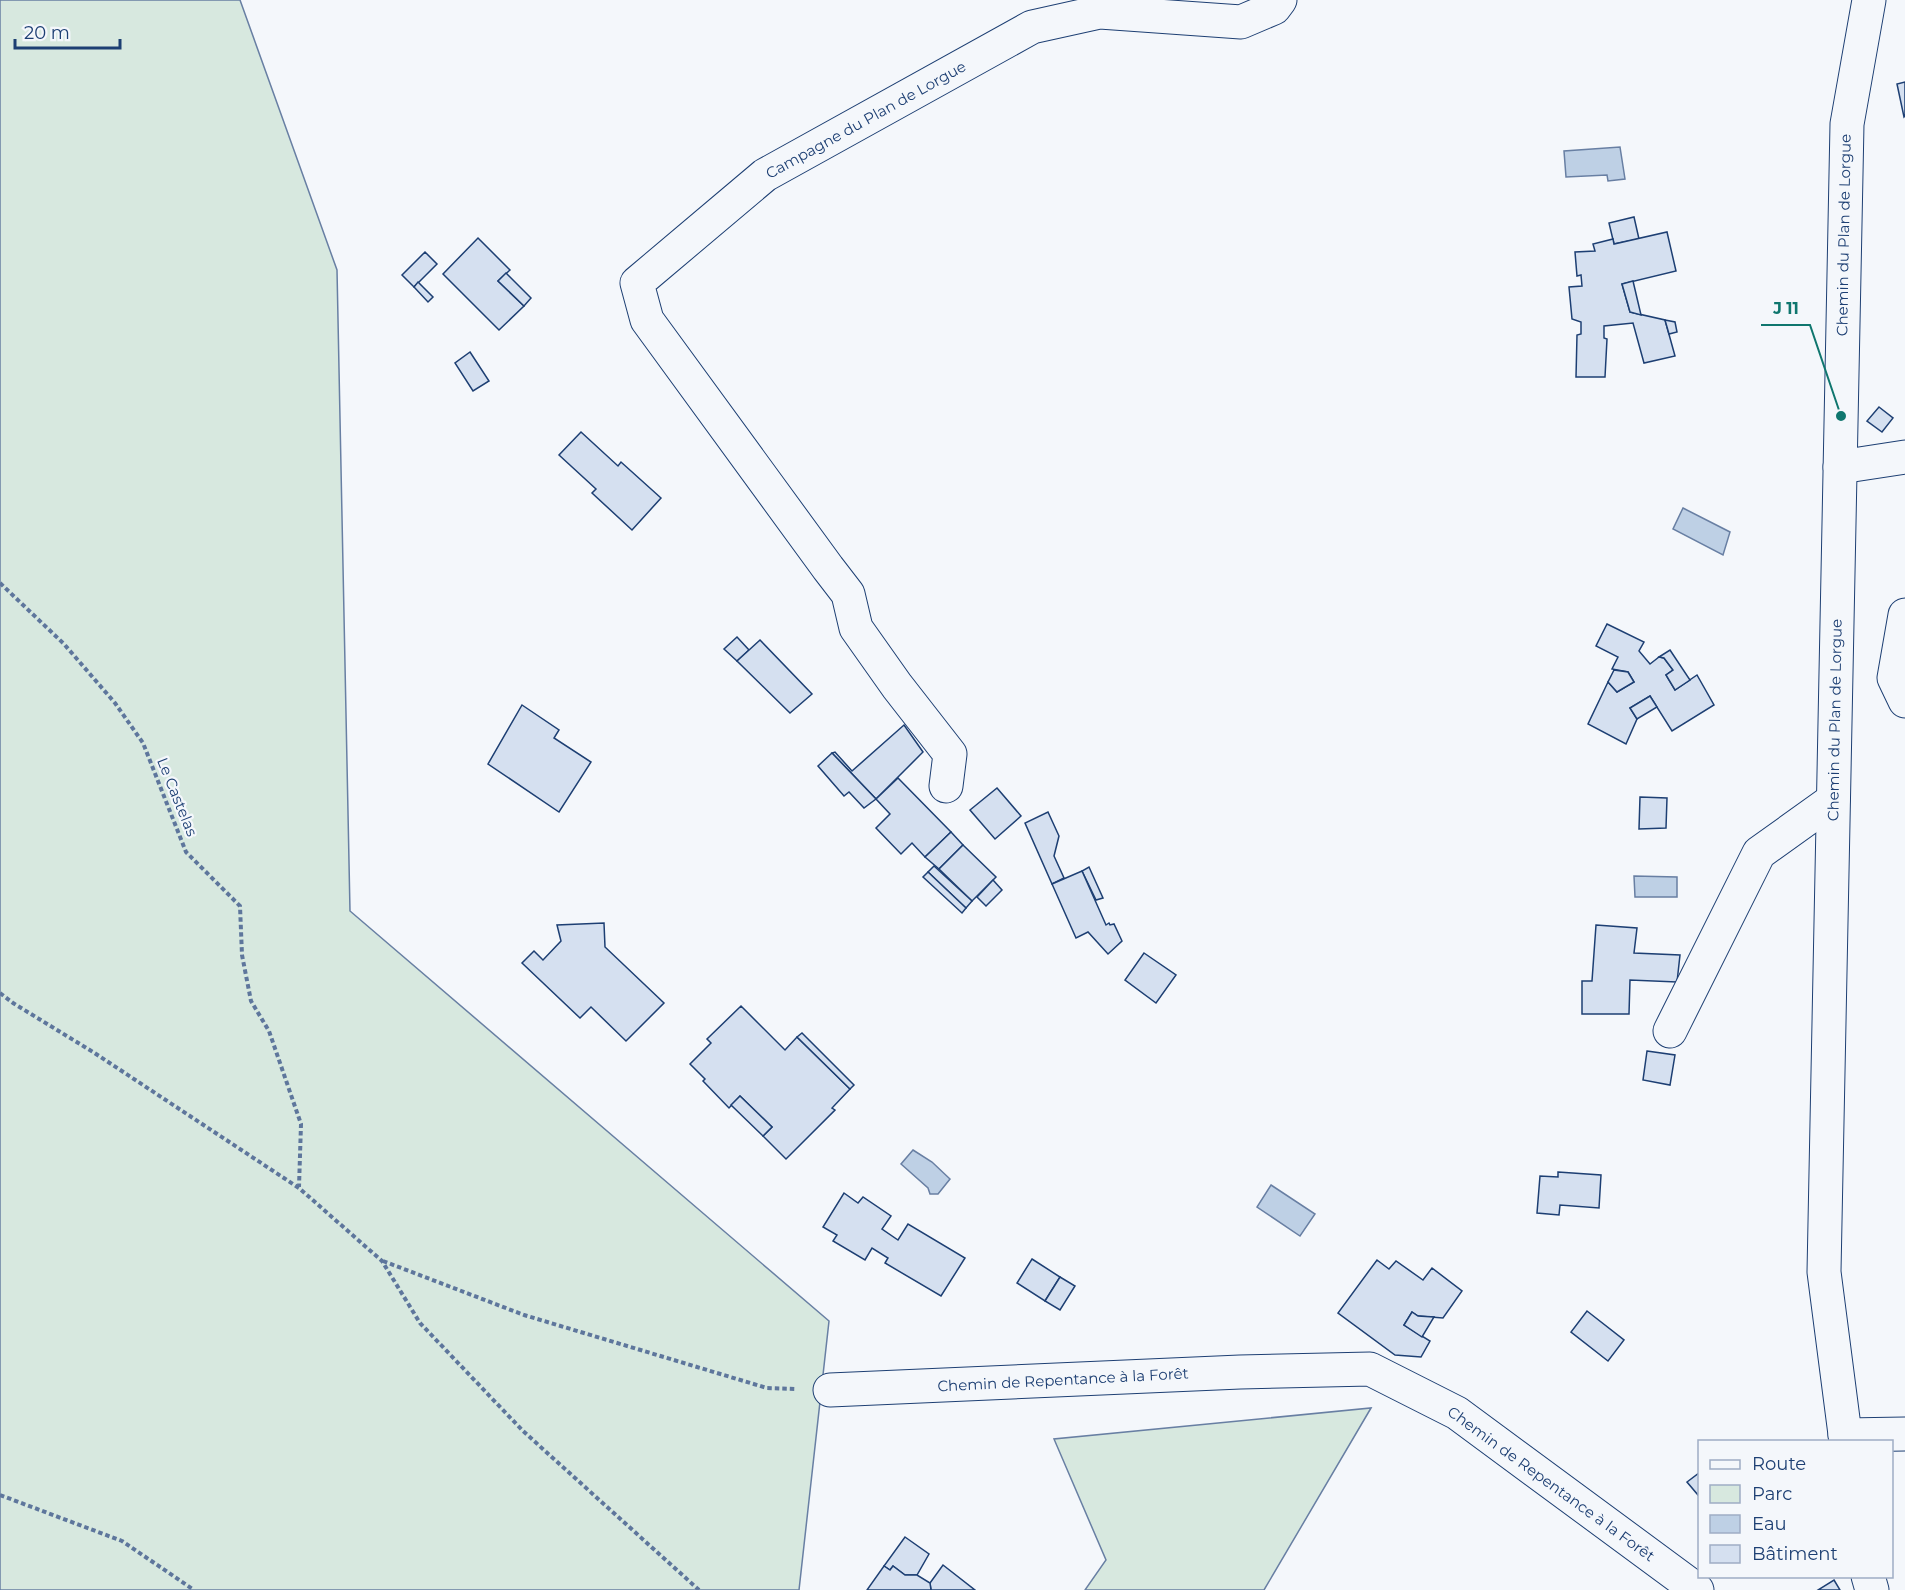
<svg xmlns="http://www.w3.org/2000/svg" width="1905" height="1590" font-family="Montserrat,sans-serif">
<rect width="100%" height="100%" fill="#f4f7fb"/>
<g fill="#d7e8df" stroke="#687fa3" stroke-width="1.5">
<path d="M0,0H240L337,270L350,911L829,1321L799,1590H0Z"/>
<path d="M1371,1408L1264,1590H1085L1106,1560L1054,1439Z"/>
</g>
<g fill="#bed0e5" stroke="#687fa3" stroke-width="1.5">
<path d="M1620,147L1625,179L1608,181L1607,175L1566,177L1564,151Z"/>
<path d="M1683,508L1730,532L1723,555L1673,529Z"/>
<path d="M1634,876L1677,877V897H1635Z"/>
<path d="M913,1150L932,1162L950,1179L938,1194H930L928,1188L901,1164Z"/>
<path d="M1271,1185L1315,1214L1300,1236L1257,1207Z"/>
</g>
<g fill="#d5e0f0" stroke="#1d3f73" stroke-width="1.5">
<path d="M1905,82V116L1904,117L1897,84Z"/>
<path d="M1634,217L1639,239L1614,244L1609,223Z"/>
<path d="M1667,232L1676,271L1622,284L1630,312L1665,320L1675,356L1644,363L1633,323L1604,326V338L1607,339L1605,377H1576L1577,335L1581,334V322L1572,319L1569,287L1582,286L1581,275L1577,276L1575,252L1595,251L1593,244L1613,239L1614,244Z"/>
<path d="M478,238L510,270L498,281L524,306L499,330L443,274Z"/>
<path d="M425,252L437,264L414,287L402,275Z"/>
<path d="M506,273L531,298L524,306L498,281Z"/>
<path d="M1633,281L1641,315L1630,312L1622,284Z"/>
<path d="M418,282L433,297L428,302L414,287Z"/>
<path d="M1665,320L1675,322L1677,332L1669,334Z"/>
<path d="M470,352L489,381L473,391L455,363Z"/>
<path d="M1879,407L1893,418L1882,432L1867,421Z"/>
<path d="M581,432L618,466L621,462L661,498L632,530L592,493L596,489L559,455Z"/>
<path d="M1607,624L1644,642L1639,651L1650,664L1659,657L1664,658L1673,670L1666,675L1675,690L1697,675L1714,705L1672,731L1650,696L1630,708L1637,719L1626,744L1588,724L1608,682L1617,692L1634,682L1628,672L1612,669L1618,657L1596,646Z"/>
<path d="M737,637L749,650L737,661L724,649Z"/>
<path d="M760,640L812,694L790,713L737,661Z"/>
<path d="M1670,650L1690,680L1675,690L1666,675L1673,670L1664,658L1659,657Z"/>
<path d="M1614,670L1628,672L1634,682L1617,692L1608,682Z"/>
<path d="M1650,696L1657,707L1637,719L1630,708Z"/>
<path d="M522,705L559,730L554,738L591,762L559,812L488,764Z"/>
<path d="M904,725L923,752L876,799L832,753L835,752L852,771Z"/>
<path d="M832,753L876,799L864,808L849,792L844,796L818,766Z"/>
<path d="M898,778L951,832L925,857L912,843L901,854L876,828L890,814L876,799Z"/>
<path d="M997,788L1021,816L995,839L970,810Z"/>
<path d="M1640,797L1667,798L1666,828L1639,829Z"/>
<path d="M1048,812L1059,836L1054,856L1064,878L1052,884L1025,823Z"/>
<path d="M951,832L963,845L939,869L925,857Z"/>
<path d="M963,845L996,877L972,901L939,869Z"/>
<path d="M934,866L972,901L966,908L928,872Z"/>
<path d="M1089,867L1103,898L1096,900L1082,871Z"/>
<path d="M1082,871L1106,925L1109,923L1110,925L1114,924L1122,941L1108,954L1088,932L1076,938L1052,884Z"/>
<path d="M928,872L966,908L962,913L923,877Z"/>
<path d="M993,880L1002,890L986,906L977,897Z"/>
<path d="M604,923L605,947L664,1003L626,1041L591,1007L580,1018L522,963L534,951L543,960L561,941L557,925Z"/>
<path d="M1596,925L1637,928L1634,953L1680,955L1677,982L1630,980L1629,1014H1582V981H1592Z"/>
<path d="M1144,953L1176,975L1156,1003L1125,980Z"/>
<path d="M741,1006L785,1050L797,1037L850,1089L832,1108L835,1110L786,1159L763,1136L772,1127L740,1096L729,1108L703,1081L705,1079L690,1064L711,1043L707,1039Z"/>
<path d="M802,1033L854,1085L850,1089L797,1037Z"/>
<path d="M1647,1051L1675,1055L1670,1085L1643,1080Z"/>
<path d="M740,1096L772,1127L763,1136L731,1105Z"/>
<path d="M1558,1172L1601,1175L1599,1208L1560,1205L1559,1215L1537,1213L1540,1176L1558,1177Z"/>
<path d="M844,1193L858,1203L863,1197L891,1216L882,1229L898,1240L908,1224L965,1258L941,1296L885,1263L888,1258L872,1248L865,1260L833,1241L837,1235L823,1227Z"/>
<path d="M1032,1259L1060,1277L1045,1301L1017,1283Z"/>
<path d="M1377,1260L1389,1269L1396,1261L1423,1280L1432,1268L1462,1291L1443,1318L1418,1316L1412,1312L1404,1325L1430,1341L1421,1357L1395,1355L1338,1313Z"/>
<path d="M1060,1277L1075,1286L1060,1310L1045,1301Z"/>
<path d="M1587,1311L1624,1340L1608,1361L1571,1332Z"/>
<path d="M1412,1312L1418,1316L1434,1317L1422,1337L1404,1325Z"/>
<path d="M1699,1473L1700,1494L1698,1495L1687,1482Z"/>
<path d="M905,1537L929,1554L917,1575H905L893,1566L890,1570L884,1566Z"/>
<path d="M943,1565L975,1590H931L930,1583Z"/>
<path d="M884,1566L890,1570L893,1566L905,1575H917L930,1583L931,1590H867Z"/>
<path d="M1834,1580L1840,1590H1818Z"/>
</g>
<g fill="none" stroke-linecap="round" stroke-linejoin="round">
<defs>
<g id="minor">
<path d="M1840,467L1905,457"/>
<path d="M1905,615L1894,678L1905,701"/>
<path d="M946,786L950,754L897,686L856,628L848,594L828,568L647,320L637,283L765,175L1032,27L1100,12L1241,22L1274,8L1280,0"/>
<path d="M1670,1031L1759,853L1833,800"/>
<path d="M830,1390L1240,1372L1370,1369L1457,1413L1697,1590"/>
<path d="M1845,1435L1905,1434"/>
<path d="M1846,1442L1824,1272L1847,124L1869,0"/>
<path d="M1868,1576L1872,1590"/>
</g>
</defs>
<use href="#minor" stroke="#1d3f73" stroke-width="35"/>
<g stroke="#5e769c" stroke-width="4" stroke-dasharray="4.5 3" stroke-linecap="butt">
<path d="M0,583L64,644L115,703L143,743L186,852L240,906L242,955L251,1001L269,1031L301,1124L299,1187"/>
<path d="M0,993L13,1003L93,1052L299,1188L382,1261L420,1323L523,1431L699,1590"/>
<path d="M383,1261L524,1315L767,1388L796,1389"/>
<path d="M0,1495L122,1541L194,1590"/>
</g>
<use href="#minor" stroke="#f4f7fb" stroke-width="33"/>
</g>
<g text-anchor="middle" stroke-width="4.5" stroke-linejoin="round" paint-order="stroke">
<g font-size="15" fill="#1d3f73" stroke="#f4f7fb">
<text transform="translate(866 120) rotate(-29)" y="5">Campagne du Plan de Lorgue</text>
<text transform="translate(1844 235) rotate(-89)" y="5">Chemin du Plan de Lorgue</text>
<text transform="translate(1835 720) rotate(-89)" y="5">Chemin du Plan de Lorgue</text>
<text transform="translate(177 797) rotate(68)" y="5">Le Castelas</text>
<text transform="translate(1063 1380) rotate(-3)" y="5">Chemin de Repentance à la Forêt</text>
<text transform="translate(1551 1484) rotate(36)" y="5">Chemin de Repentance à la Forêt</text>
</g>
</g>
<path fill="none" stroke="#0f766e" stroke-width="2" d="M1841 416L1810 325H1761"/>
<circle fill="#0f766e" stroke="#f4f7fb" stroke-width="2" cx="1841" cy="416" r="6"/>
<g font-size="16" text-anchor="middle" font-weight="bold" fill="#0f766e" stroke="#f4f7fb" stroke-width="4.5" stroke-linejoin="round" paint-order="stroke">
<text x="1786" y="314">J 11</text>
</g>
<rect x="1698" y="1440" width="195" height="138" fill="#f4f7fb" stroke="#9eadc5" stroke-width="1.5"/>
<rect x="1710" y="1460" width="30" height="9" fill="#f4f7fb" stroke="#9eadc5" stroke-width="1.5"/>
<text x="1752" y="1470" font-size="18" fill="#1d3f73">Route</text>
<rect x="1710" y="1485" width="30" height="18" fill="#d7e8df" stroke="#9eadc5" stroke-width="1.5"/>
<text x="1752" y="1500" font-size="18" fill="#1d3f73">Parc</text>
<rect x="1710" y="1515" width="30" height="18" fill="#bed0e5" stroke="#9eadc5" stroke-width="1.5"/>
<text x="1752" y="1530" font-size="18" fill="#1d3f73">Eau</text>
<rect x="1710" y="1545" width="30" height="18" fill="#d5e0f0" stroke="#9eadc5" stroke-width="1.5"/>
<text x="1752" y="1560" font-size="18" fill="#1d3f73">Bâtiment</text>
<path d="M15 39v9h105v-9" fill="none" stroke="#1d3f73" stroke-width="3"/>
<text x="24" y="39" font-size="18" fill="#1d3f73" stroke="#f4f7fb" stroke-width="4.5" paint-order="stroke">20 m</text>
</svg>
